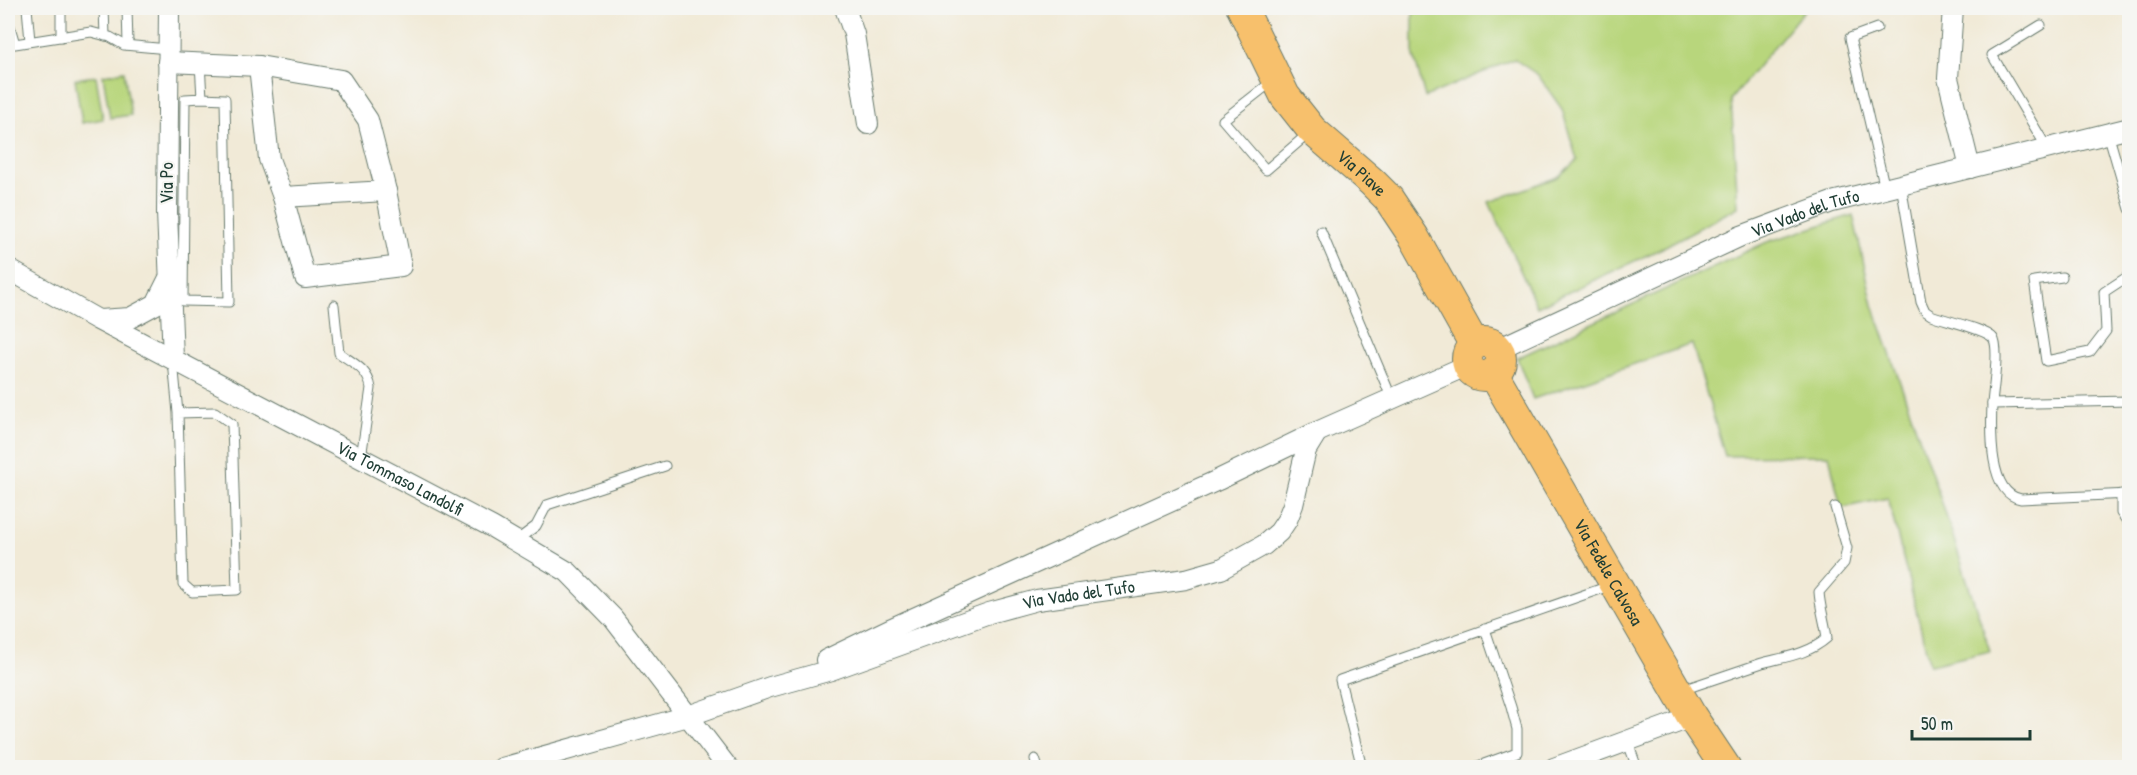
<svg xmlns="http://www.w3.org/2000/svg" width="2137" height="775" font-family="'Patrick Hand',sans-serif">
<rect width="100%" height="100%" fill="#f6f6f2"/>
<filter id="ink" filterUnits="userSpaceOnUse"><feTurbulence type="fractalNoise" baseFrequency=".0167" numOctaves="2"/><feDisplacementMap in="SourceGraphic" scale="12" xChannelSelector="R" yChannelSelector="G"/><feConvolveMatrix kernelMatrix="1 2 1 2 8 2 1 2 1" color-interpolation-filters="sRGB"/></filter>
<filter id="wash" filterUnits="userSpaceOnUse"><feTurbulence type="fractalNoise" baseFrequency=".008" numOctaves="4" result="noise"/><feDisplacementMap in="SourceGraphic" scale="24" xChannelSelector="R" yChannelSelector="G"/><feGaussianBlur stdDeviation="1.35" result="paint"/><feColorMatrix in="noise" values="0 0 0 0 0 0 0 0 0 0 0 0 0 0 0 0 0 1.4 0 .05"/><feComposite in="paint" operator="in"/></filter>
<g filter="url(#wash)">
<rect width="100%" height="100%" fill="#f1ead7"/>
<g fill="#b8d67c" stroke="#6c8a58" stroke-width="1.5">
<path d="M1413,8H1806L1731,99L1738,207L1660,249L1537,307L1489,202L1558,177L1577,160L1562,109L1538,75L1514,59L1425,97L1413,52Z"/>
<path d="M124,71L131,115L110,118L103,75Z"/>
<path d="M96,76L103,119L82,123L75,79Z"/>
<path d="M1853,215L1873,305L1942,503L1990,651L1930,665L1888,498L1841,508L1829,455L1725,456L1692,344L1533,399L1517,358L1767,242Z"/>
</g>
</g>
<g filter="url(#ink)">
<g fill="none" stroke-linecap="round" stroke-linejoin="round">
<defs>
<g id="lane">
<path d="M27,8L30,41"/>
<path d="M61,8V37"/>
<path d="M104,8L105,36"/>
<path d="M127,8L128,45"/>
<path d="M8,20L15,44L91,32L110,37L124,45L168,49"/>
<path d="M2041,25L1992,55L2047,148"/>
<path d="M1877,28L1850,38L1885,189"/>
<path d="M200,63L202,98L185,99L183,301L229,302L225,99L202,98"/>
<path d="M1274,80L1223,120L1266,170L1309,133"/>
<path d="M2108,133L2130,209"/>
<path d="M1901,185L1921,302L1925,311L1931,315C1943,320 1986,329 1993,338C2000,348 1993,390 1992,404L2130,401"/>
<path d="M1321,231L1392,399"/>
<path d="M2062,277L2034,281L2046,361L2090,352L2106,331L2104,292L2130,275"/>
<path d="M334,305L339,353C353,363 368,369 371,388L361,458"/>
<path d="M173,361L178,413L215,412L232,424L237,590L192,592L183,584L178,413"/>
<path d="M1992,404C1991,429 1988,494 2021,499L2130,494"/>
<path d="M2121,494V513L2130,525"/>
<path d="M516,541L536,526L547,505L665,466"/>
<path d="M1682,690C1709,681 1736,672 1762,663C1785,657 1809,654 1827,638C1825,622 1820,608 1819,592L1844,563L1847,548L1835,507"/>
<path d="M1627,740L1637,768"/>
<path d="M1035,759L1038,768"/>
<path d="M1362,768L1340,680L1612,585"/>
<path d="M1473,768L1517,752V729L1511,707L1485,629"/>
</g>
<g id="street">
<path d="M169,8L167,212L173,358"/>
<path d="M845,8L854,34L868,124"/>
<path d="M1953,8L1948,78L1970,168"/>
<path d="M168,62L259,66"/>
<path d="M259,66L341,80L368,120L386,191L283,197L269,159Z"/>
<path d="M283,197L305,278L401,266L386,191"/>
<path id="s1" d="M8,269L98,320L492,527L568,572L613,618L728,768"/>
<path d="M99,320L130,318L156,304L168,280"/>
<path id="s2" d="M1498,349L1741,236L1832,202L2130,128"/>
<path d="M826,660L892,628L1218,480L1317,432L1468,365"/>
<path id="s3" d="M502,768L688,716L770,687L831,670L989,613L1037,600L1186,579L1221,569L1264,545L1279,532L1287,520L1293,505L1306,450L1317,432"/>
<path d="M1554,768L1692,717"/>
</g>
<g id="primary">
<path id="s4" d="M1242,8L1285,96L1312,130L1372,182L1388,198L1414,237L1474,344"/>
<circle cx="1484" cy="359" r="17"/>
<path id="s5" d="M1493,373L1692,717L1726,768"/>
</g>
</defs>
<use href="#lane" stroke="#687a6d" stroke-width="11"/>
<use href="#street" stroke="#687a6d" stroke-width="22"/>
<use href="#primary" stroke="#687a6d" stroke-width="32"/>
<use href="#lane" stroke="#fff" stroke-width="9"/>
<use href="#street" stroke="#fff" stroke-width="20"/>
<use href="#primary" stroke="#f7c06c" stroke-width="30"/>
</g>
</g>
<g text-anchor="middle" stroke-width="4.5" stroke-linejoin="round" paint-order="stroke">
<g font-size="18" fill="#1f3d34" stroke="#f6f6f2">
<text dy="6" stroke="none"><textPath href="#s4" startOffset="207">Via Piave</textPath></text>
<text transform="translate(167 183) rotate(-90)" y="6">Via Po</text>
<text dy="6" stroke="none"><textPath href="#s2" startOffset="336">Via Vado del Tufo</textPath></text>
<text dy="6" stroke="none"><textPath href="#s1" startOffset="444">Via Tommaso Landolfi</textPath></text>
<text dy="6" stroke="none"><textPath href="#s5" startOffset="230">Via Fedele Calvosa</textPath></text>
<text dy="6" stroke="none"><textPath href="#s3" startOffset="603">Via Vado del Tufo</textPath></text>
</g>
</g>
<rect width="2137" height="775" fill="none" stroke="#f6f6f2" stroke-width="30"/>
<path d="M1912 730v9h118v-9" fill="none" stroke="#1f3d34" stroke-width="3"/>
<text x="1921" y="730" font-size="18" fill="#1f3d34" stroke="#f6f6f2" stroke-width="4.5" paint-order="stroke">50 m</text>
</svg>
